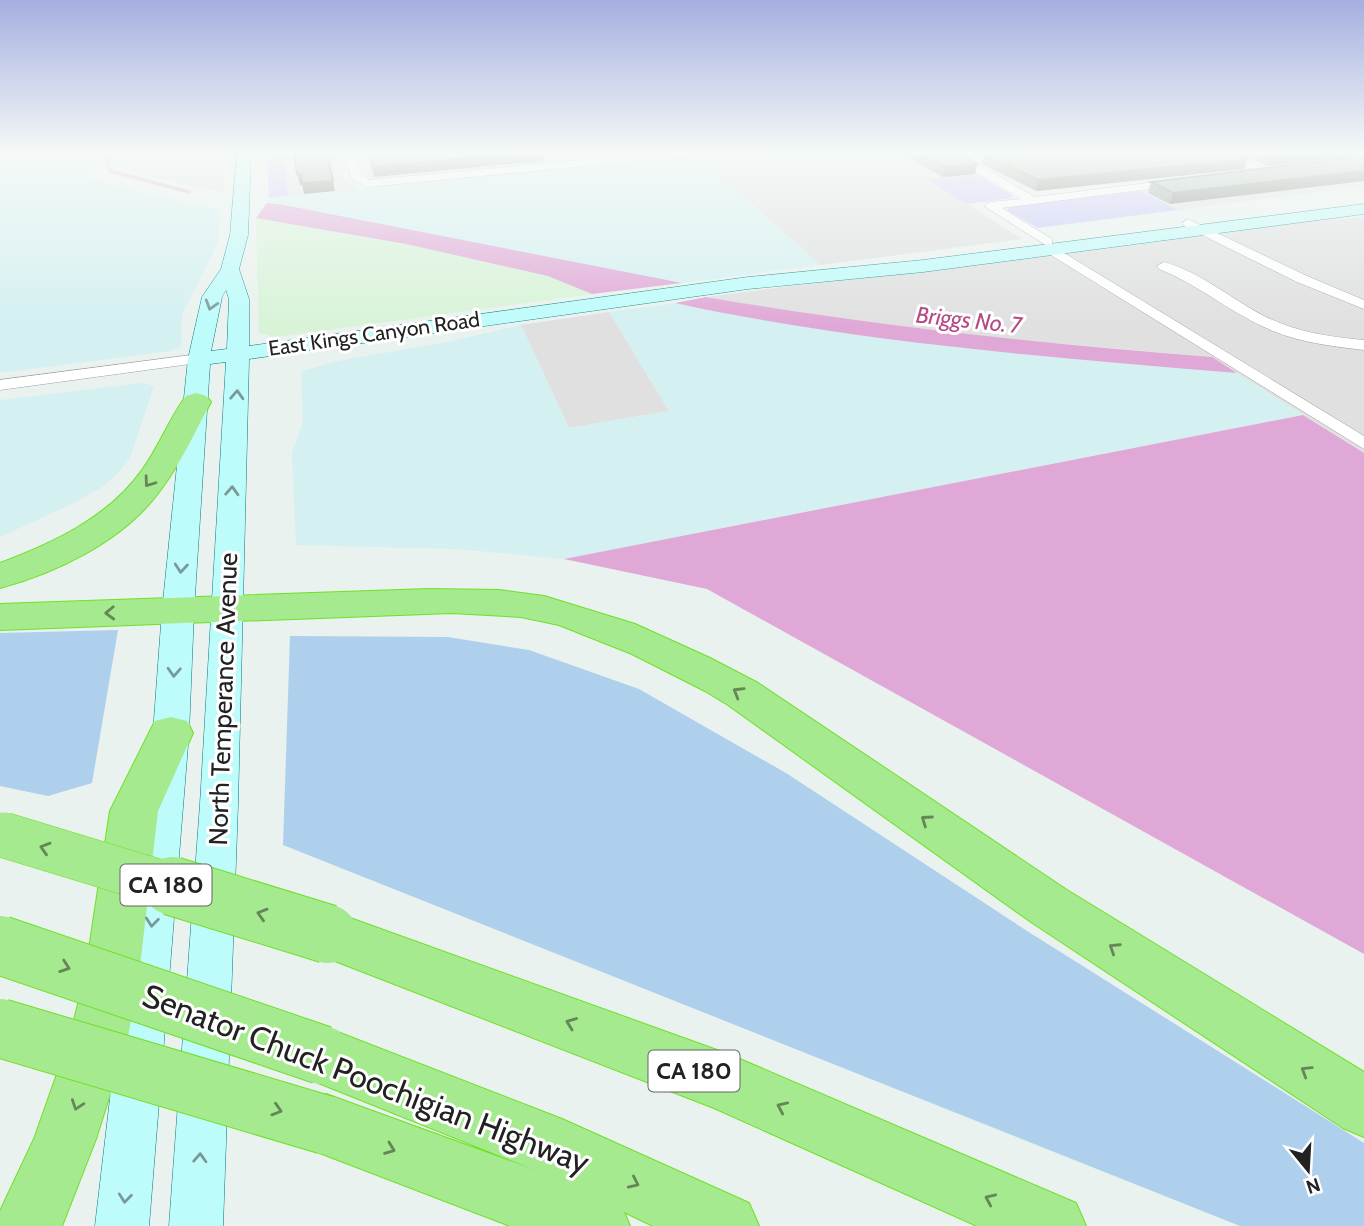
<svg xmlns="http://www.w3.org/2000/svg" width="1364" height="1226" font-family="Cabin,sans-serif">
<rect width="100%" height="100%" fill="#e9f2ee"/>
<g fill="#dfe0df">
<path d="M128,153H224V193L143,175L128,166Z"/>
<path d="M285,153H337L344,179L358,189L288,196Z"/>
<path d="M657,153L369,180L362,172L357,154Z"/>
<path d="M716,153H939L976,174L930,180L1022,239L820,265L698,155Z"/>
<path d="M1364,164V186L1178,210L1140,191Z"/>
<path d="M1364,217V453L1212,357L996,338L783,311L706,297L1081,249H1103L1314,221Z"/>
<path d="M609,312L669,411L569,428L521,325Z"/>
</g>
<path fill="#d8f3d8" d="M256,218L406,244L548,276L592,294L276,337L259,333Z"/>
<g fill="#d4f0f1">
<path d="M0,153H90L89,172L98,181L220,210L218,243L182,314L181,346L170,351L0,373Z"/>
<path d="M698,155L820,265L682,283L267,203L269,198Z"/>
<path d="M675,303L775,322L857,335L1237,373L1303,415L564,559L456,549L296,545L292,453L303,422L301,372L332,362L443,343L521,325L569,428L669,411L609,312Z"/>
<path d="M143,383L154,386L130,458L119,472L102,487L76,502L0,537V400Z"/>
</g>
<g fill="#aed0ec">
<path d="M118,630L92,783L48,796L0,786V633Z"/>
<path d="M290,636L448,637L529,650L639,689L786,773L1024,929L1364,1143V1226H1240L283,845Z"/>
</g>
<g fill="#c8c6fb">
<path d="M267,153H285L288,196L269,198Z"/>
<path d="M976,174L1012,195L1011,198L967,204L928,180Z"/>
<path d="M1140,191L1178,210L1038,228L1007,210L1010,207Z"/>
</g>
<g fill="#e0a8d7">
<path d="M267,203L284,205L682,283L592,294L548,276L406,244L256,218Z"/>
<path d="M706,297C873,326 1043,344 1212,357L1237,373C1050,357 859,343 675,303Z"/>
<path d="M1303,415L1364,453V954L707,589L564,559Z"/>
</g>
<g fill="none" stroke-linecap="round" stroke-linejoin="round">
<path stroke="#e0a8d7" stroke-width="3.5" d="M111,153L108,161L110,171L189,192"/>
<defs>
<g id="street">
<path d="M343,153H353L361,174L369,180L654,153H695L690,156L367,187L352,178Z"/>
<path d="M945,153H958L1035,197L1180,179L1186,182L1180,185L1002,208L1052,239V245L1047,246L984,206L990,202L1021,199Z"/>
<path d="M1216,153H1231L1272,172L1262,174Z"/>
<path d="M1188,219L1307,276L1364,300V309L1297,282L1184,226L1182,223Z"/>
<path d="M1051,245L1364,436V449L1046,252V246Z"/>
<path d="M1164,262C1201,272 1231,299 1264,316C1296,332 1329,337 1364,340V350C1330,346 1295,342 1264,327C1227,310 1197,284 1159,269L1157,266Z"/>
<path d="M199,354L205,356L207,359L205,362L0,390V380Z"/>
</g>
<path id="secondary" d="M237,153H251L248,235L239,269L249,299V346L748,277L923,260L1364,204V214L923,272L748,289L249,359L238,804L223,1226H169L200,804L226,362L210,364L194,611L189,733L149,1226H95L153,733L162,611L188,359L202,297L221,269L230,235ZM226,290L229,299L227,349L211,351L222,297Z"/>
<g id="highway">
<path d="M196,393L206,396L211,402C194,434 179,467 156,496C120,542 56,573 0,588V563C53,543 108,518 142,470C159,447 169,419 186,396Z"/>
<path d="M429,589L499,590L544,596L635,624L710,658L758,683L1067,890L1364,1072V1137L1343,1128L1031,922L728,705L705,691L632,654L559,625L521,617L452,613L0,630V604Z"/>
<path d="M171,717L187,721L193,733L158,811L139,975L128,1037L96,1139L62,1226H0V1211L34,1139L70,1037L85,975L110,811L155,721Z"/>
<path d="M328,910L728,1054L1076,1203L1086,1226H977L714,1108L309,951L302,934L309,917Z"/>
<path d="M322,1026L562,1119L749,1203L759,1226H653L624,1212L630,1226H510L304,1147L295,1125L304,1103L326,1094L535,1170L301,1076L293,1055L301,1034Z"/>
</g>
</defs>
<use href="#street" stroke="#9f9f9f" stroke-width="1"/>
<use href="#secondary" stroke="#027980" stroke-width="1"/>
<use href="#highway" stroke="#6fe125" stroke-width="2"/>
<use href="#street" fill="#fff" fill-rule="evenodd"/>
<use href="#secondary" fill="#bdfcfb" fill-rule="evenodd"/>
<use href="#highway" fill="#a5ea8f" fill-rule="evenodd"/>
<defs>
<path id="highway-bridge-far1" d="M4,835L178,888"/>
<g id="highway-bridge">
<path d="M172,886L328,934"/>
<path d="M0,945L322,1055"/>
<path d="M0,1028L326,1125"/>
</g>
</defs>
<use href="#highway-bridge-far1" stroke="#6fe125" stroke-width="46" stroke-linecap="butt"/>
<use href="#highway-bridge" stroke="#6fe125" stroke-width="60" stroke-linecap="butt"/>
<use href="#highway-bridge-far1" stroke="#a5ea8f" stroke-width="45"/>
<use href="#highway-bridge" stroke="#a5ea8f" stroke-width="58"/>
</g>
<g fill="#909b94">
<path d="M900,153H958L977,164L975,174L943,177Z"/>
<path d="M1238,153H1364V155L1267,166Z"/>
<path d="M984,154L1248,159L1244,169L1036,191L982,164Z"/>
<path d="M1364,156L1170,204L1148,193L1151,182Z"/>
</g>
<g fill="#757e78">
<path d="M327,153L335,191L304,194L302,185H300L297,174Z"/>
<path d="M518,153H543V161L374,177L372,167Z"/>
<path d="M1297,153H1364V154L1267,166L1271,156Z"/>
<path d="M1248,159L1244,169L1036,191L1038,180Z"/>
<path d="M977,164L975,174L943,177L945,167Z"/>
<path d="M1364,171V181L1170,204L1173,193Z"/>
</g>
<g fill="#a7b4ac" stroke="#757e78" stroke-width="2">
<path d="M294,153H327L333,181L302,183L301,174H297Z"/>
<path d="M368,153H518L372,167Z"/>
<path d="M919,153H958L977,164L945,167Z"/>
<path d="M989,153H1236L1248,159L1038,180L984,154Z"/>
<path d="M1264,153H1297L1271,156Z"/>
<path d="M1364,156V171L1173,193L1151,182Z"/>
</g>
<defs><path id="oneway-chevron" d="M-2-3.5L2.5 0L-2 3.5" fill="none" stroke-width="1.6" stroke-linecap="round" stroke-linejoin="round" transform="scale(1.75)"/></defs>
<g stroke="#779a99">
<use href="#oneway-chevron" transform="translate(211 305) rotate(107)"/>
<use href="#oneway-chevron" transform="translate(237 395) rotate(-87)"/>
<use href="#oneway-chevron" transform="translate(232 491) rotate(-87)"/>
<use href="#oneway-chevron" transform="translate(181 568) rotate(95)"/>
<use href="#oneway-chevron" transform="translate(174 672) rotate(93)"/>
<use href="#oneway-chevron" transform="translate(152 922) rotate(96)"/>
<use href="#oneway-chevron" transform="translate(200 1158) rotate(-87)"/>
<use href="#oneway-chevron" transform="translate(125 1198) rotate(96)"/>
</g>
<g stroke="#648658">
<use href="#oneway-chevron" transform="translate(149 482) rotate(126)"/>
<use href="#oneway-chevron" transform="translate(110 613) rotate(178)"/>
<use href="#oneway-chevron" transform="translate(738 692) rotate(-149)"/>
<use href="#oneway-chevron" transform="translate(926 820) rotate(-145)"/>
<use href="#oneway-chevron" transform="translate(45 848) rotate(-163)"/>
<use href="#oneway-chevron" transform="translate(262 914) rotate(-163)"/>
<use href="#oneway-chevron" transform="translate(1114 948) rotate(-147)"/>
<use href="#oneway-chevron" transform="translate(65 967) rotate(19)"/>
<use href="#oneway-chevron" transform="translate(571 1023) rotate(-159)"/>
<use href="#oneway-chevron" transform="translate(1306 1071) rotate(-148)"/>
<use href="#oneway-chevron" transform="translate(77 1105) rotate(109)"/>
<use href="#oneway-chevron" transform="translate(782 1107) rotate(-156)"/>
<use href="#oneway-chevron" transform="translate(277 1110) rotate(17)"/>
<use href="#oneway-chevron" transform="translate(390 1149) rotate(21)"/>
<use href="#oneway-chevron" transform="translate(634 1183) rotate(25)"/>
<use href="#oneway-chevron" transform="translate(990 1199) rotate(-156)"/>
</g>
<linearGradient id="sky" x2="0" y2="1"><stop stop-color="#a5afe1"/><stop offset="0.47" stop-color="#f5f9f7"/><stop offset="1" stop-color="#f5f9f7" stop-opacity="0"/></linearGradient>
<rect width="1364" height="325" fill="url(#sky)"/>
<g text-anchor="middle" stroke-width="6" stroke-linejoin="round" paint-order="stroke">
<g font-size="21" fill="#222" stroke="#fff">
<text transform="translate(374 334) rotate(-8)" y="7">East Kings Canyon Road</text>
</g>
<g font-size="23" font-style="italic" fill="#b64a85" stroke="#fff">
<text transform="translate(969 320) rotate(6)" y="8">Briggs No. 7</text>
</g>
<g fill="#fff" stroke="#646464" stroke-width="2">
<rect x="120.5" y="864.5" width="91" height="41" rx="5"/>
<rect x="648.5" y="1050.5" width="91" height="41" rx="5"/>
</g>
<g font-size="24" font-weight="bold" fill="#222">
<text x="166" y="893">CA 180</text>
<text x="694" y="1079">CA 180</text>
</g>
<g font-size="26" fill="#222" stroke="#fff">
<text transform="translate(223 699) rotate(-88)" y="9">North Temperance Avenue</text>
</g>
<g font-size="32" fill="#222" stroke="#fff">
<text transform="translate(366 1079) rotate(21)" y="11">Senator Chuck Poochigian Highway</text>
</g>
</g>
<g transform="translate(1308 1170) rotate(162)" stroke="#ffffff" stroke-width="5" paint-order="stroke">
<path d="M0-5L12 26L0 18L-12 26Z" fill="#222222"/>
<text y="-10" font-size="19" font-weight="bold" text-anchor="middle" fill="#222222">N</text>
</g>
</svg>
